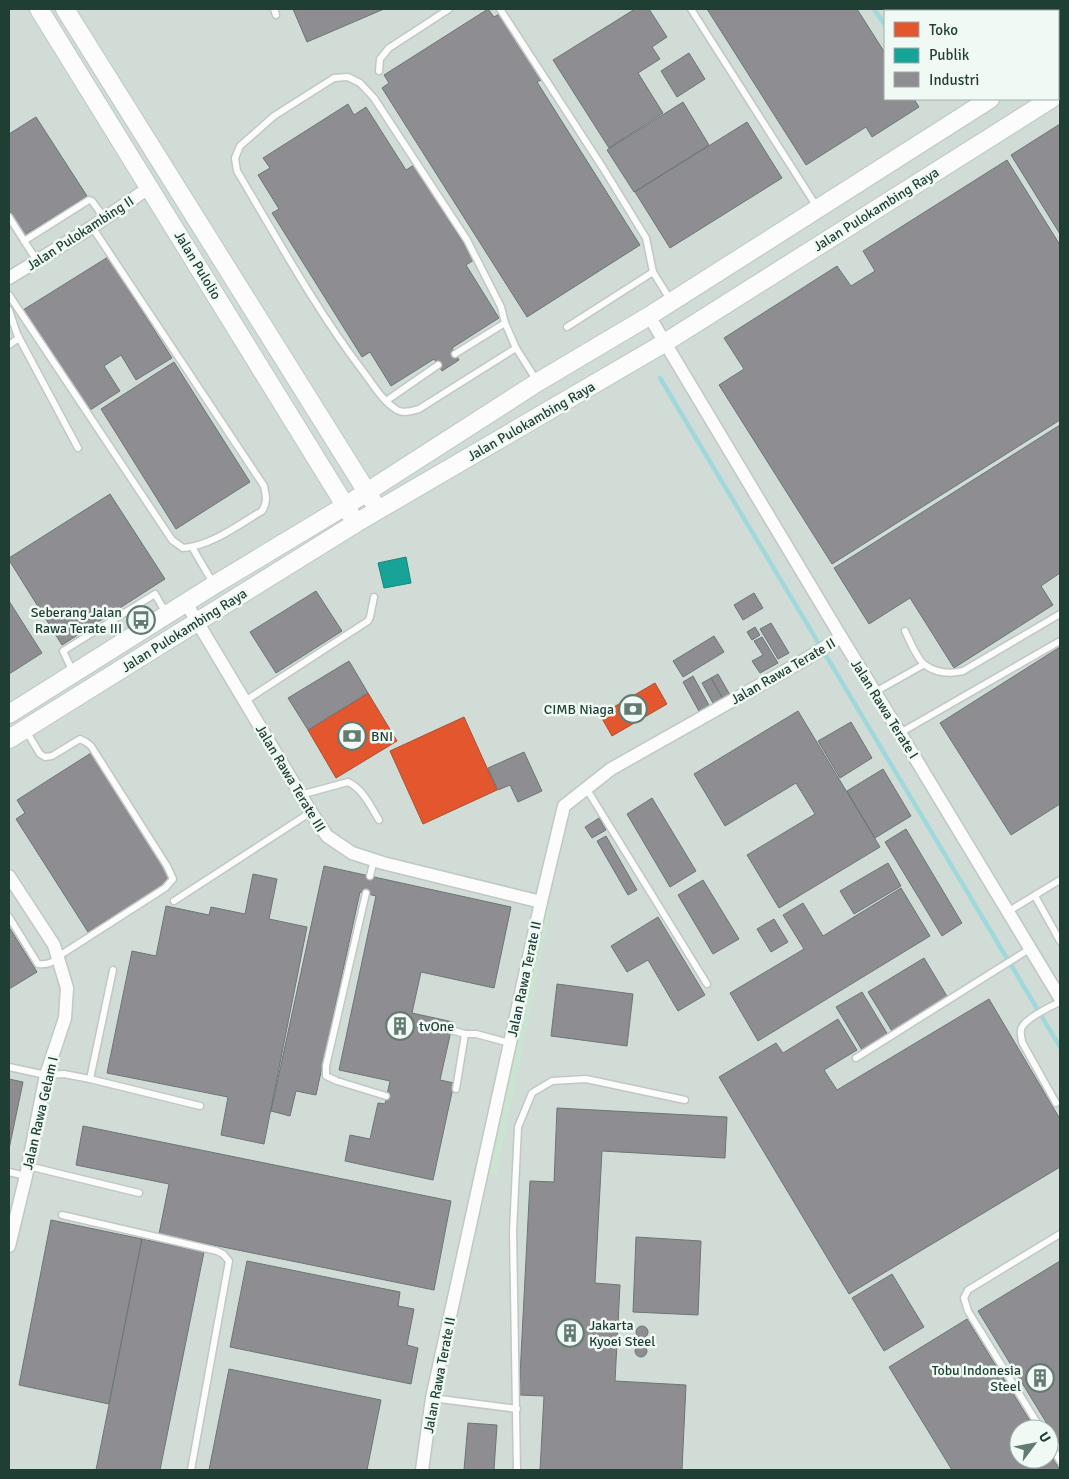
<svg xmlns="http://www.w3.org/2000/svg" width="1069" height="1479" font-family="Signika,sans-serif">
<rect width="100%" height="100%" fill="#e4eae7"/>
<path fill="#d1dcd6" fill-rule="evenodd" d="M9,9H1060V1470H9ZM885,11H1058V99H885ZM1019,1429H1049V1459H1019Z"/>
<path fill="#cbe4d1" d="M541,902L551,904L497,1175L482,1169Z"/>
<g fill="#e4572e" stroke="#a95030">
<path d="M655,683L667,704L612,736L600,715Z"/>
<path d="M368,693L397,741L336,778L308,730Z"/>
<path d="M464,717L497,790L423,824L390,751Z"/>
</g>
<path fill="#17a398" stroke="#19857a" d="M406,557L411,583L384,588L378,563Z"/>
<g fill="#8d8d92" stroke="#6c7676">
<path d="M293,9H384L307,42Z"/>
<path d="M488,9L494,17L501,13L543,79L537,82L640,245L527,317L382,88L389,83L384,75Z"/>
<path d="M635,9H649L667,37L652,47L660,59L638,73L663,113L609,148L553,60Z"/>
<path d="M707,9H857L885,53V99H914L919,107L872,137L866,127L806,165Z"/>
<path d="M898,9H1015L1011,11H908L906,9L899,11Z"/>
<path d="M689,53L705,79L677,97L661,71Z"/>
<path d="M683,102L709,145L634,192L607,150Z"/>
<path d="M348,104L354,115L366,107L406,170L414,165L474,260L466,265L499,318L452,348L459,360L442,371L434,359L391,386L370,352L362,357L272,213L279,209L258,175L270,168L263,158Z"/>
<path d="M36,117L87,196L25,235L9,210V134Z"/>
<path d="M747,122L782,178L670,248L635,192Z"/>
<path d="M1060,124V234L1011,155Z"/>
<path d="M1007,160L1060,245V420L832,564L719,385L744,369L724,338L837,266L851,286L875,271L863,251Z"/>
<path d="M108,257L172,358L136,380L121,355L104,366L120,391L87,412L23,310Z"/>
<path d="M174,362L250,482L176,529L101,409Z"/>
<path d="M1060,425V573L1041,586L1053,605L954,668L910,598L869,624L834,568Z"/>
<path d="M110,494L165,579L62,645L9,560V558Z"/>
<path d="M316,591L342,631L276,673L250,632Z"/>
<path d="M754,593L763,608L743,620L734,605Z"/>
<path d="M9,601L42,653L9,674Z"/>
<path d="M771,623L789,653L778,659L760,629Z"/>
<path d="M755,627L760,635L752,640L747,632Z"/>
<path d="M714,636L724,652L683,677L673,661Z"/>
<path d="M762,637L778,663L760,673L752,661L763,655L754,641Z"/>
<path d="M1060,647V804L1011,835L940,723Z"/>
<path d="M349,661L368,693L308,730L288,698Z"/>
<path d="M718,674L730,695L723,699L711,678Z"/>
<path d="M693,676L710,707L700,713L683,682Z"/>
<path d="M711,678L723,699L714,705L702,683Z"/>
<path d="M798,711L880,847L779,908L747,855L815,814L796,783L725,826L694,774Z"/>
<path d="M851,722L872,758L840,778L818,741Z"/>
<path d="M524,752L542,791L518,802L510,785L498,790L488,768Z"/>
<path d="M91,753L171,880L88,932L16,819L25,813L17,800Z"/>
<path d="M883,769L911,816L875,838L847,791Z"/>
<path d="M652,798L696,871L670,887L627,814Z"/>
<path d="M599,818L606,830L592,838L585,827Z"/>
<path d="M906,829L962,923L942,936L885,842Z"/>
<path d="M606,836L637,890L628,895L597,841Z"/>
<path d="M888,863L901,886L854,914L840,891Z"/>
<path d="M324,866L511,907L494,988L421,972L412,1013L453,1022L440,1080L454,1083L433,1180L345,1161L350,1135L370,1139L378,1103L385,1104L390,1081L339,1070L376,896L360,892L316,1095L296,1091L290,1116L271,1111Z"/>
<path d="M253,874L277,879L269,919L307,927L264,1144L221,1135L228,1097L107,1073L132,951L156,956L166,906L209,915L211,907L245,914Z"/>
<path d="M703,880L739,939L713,954L678,895Z"/>
<path d="M901,888L930,936L758,1041L730,993L804,949L783,915L803,903L823,936Z"/>
<path d="M658,917L705,995L678,1011L648,960L627,972L611,946Z"/>
<path d="M774,919L788,942L771,952L757,929Z"/>
<path d="M9,927L37,972L9,989Z"/>
<path d="M924,958L948,998L892,1031L868,992Z"/>
<path d="M557,984L633,994L627,1046L551,1036Z"/>
<path d="M862,992L888,1035L862,1050L836,1007Z"/>
<path d="M989,999L1060,1119V1167L849,1294L719,1077L776,1043L783,1053L838,1019L857,1050L824,1070L837,1090Z"/>
<path d="M9,1079L23,1082L9,1149Z"/>
<path d="M557,1108L727,1117L725,1158L602,1151L595,1283L620,1285L615,1381L686,1385L682,1470H540L544,1396L519,1395L530,1181L554,1182Z"/>
<path d="M83,1126L451,1201L434,1290L159,1234L169,1184L76,1165Z"/>
<path d="M51,1220L142,1239L109,1404L19,1385Z"/>
<path d="M636,1237L701,1241L698,1315L633,1312Z"/>
<path d="M142,1239L204,1252L160,1470H96Z"/>
<path d="M247,1261L400,1292L398,1306L414,1309L407,1345L418,1348L411,1384L230,1347Z"/>
<path d="M1060,1261V1445L978,1311Z"/>
<path d="M892,1274L924,1327L884,1351L852,1298Z"/>
<path d="M967,1319L1035,1429H1019V1459H1049V1452L1060,1470H952L889,1367Z"/>
<circle cx="642" cy="1332" r="6"/>
<circle cx="641" cy="1351" r="6"/>
<path d="M229,1369L381,1400L367,1470H209Z"/>
<path d="M468,1423L497,1425L494,1470H464Z"/>
</g>
<g fill="none" stroke-linecap="round" stroke-linejoin="round">
<g stroke="#a0d8dc" stroke-width="4.5">
<path d="M874,9L885,25"/>
<path d="M1058,44L1060,42"/>
<path d="M660,378L1060,1047"/>
</g>
<defs>
<g id="lane">
<path d="M274,9L276,15"/>
<path d="M500,9L603,168L646,238L653,272"/>
<path d="M691,9L817,207"/>
<path d="M1024,9L1025,11"/>
<path d="M379,71L380,59L389,48L449,9"/>
<path d="M9,217L37,261"/>
<path d="M24,241L89,200L92,201L105,219"/>
<path d="M9,295L172,540L183,548C211,546 238,525 262,511C268,502 266,496 264,486L92,227"/>
<path d="M9,310L17,334L78,448"/>
<path d="M505,323L501,307L467,240L374,98L360,83L348,77L334,78L274,116L240,146L235,158L237,171C277,238 315,308 362,370C373,384 382,401 397,410C403,414 412,411 419,409L516,348L537,381"/>
<path d="M567,327L653,272L671,301"/>
<path d="M9,345L19,338"/>
<path d="M455,354L505,323L516,348"/>
<path d="M386,401L438,365"/>
<path d="M192,547L213,583"/>
<path d="M905,631C909,639 918,661 925,665C936,673 950,674 963,671L1060,614"/>
<path d="M73,672L63,651L155,594L167,615"/>
<path d="M875,692L923,665"/>
<path d="M245,701L368,621L370,617L374,597"/>
<path d="M900,733L1060,641"/>
<path d="M586,788L707,984"/>
<path d="M300,795L348,782C363,789 371,807 379,820"/>
<path d="M370,876L374,860"/>
<path d="M366,893L326,1066V1076L337,1081L386,1096"/>
<path d="M1035,896L1060,941"/>
<path d="M174,901L311,812"/>
<path d="M1009,911L1060,880"/>
<path d="M9,917L38,964C48,965 52,963 59,956L165,888L173,879L167,866L91,746L86,742L80,739L52,756L45,757L40,754L25,729"/>
<path d="M451,1030L465,1034H476L510,1043"/>
<path d="M856,1058L1031,948"/>
<path d="M9,1067L46,1075L64,1074L90,1079L200,1106"/>
<path d="M90,1079L113,970"/>
<path d="M456,1089L465,1034"/>
<path d="M1056,1103L1022,1042C1022,1039 1020,1034 1021,1030C1022,1020 1051,1006 1060,1002"/>
<path d="M28,1166L139,1193"/>
<path d="M9,1172L26,1176"/>
<path d="M62,1215L217,1251L223,1254L229,1261L191,1470"/>
<path d="M432,1398L517,1409"/>
<path d="M1041,1429L968,1311L964,1298L968,1290L1060,1234"/>
<path d="M1049,1442L1060,1461"/>
<path d="M517,1470L513,1231L518,1127L532,1093L552,1081L586,1079L685,1100"/>
</g>
<g id="street">
<path d="M9,278L92,227L150,187"/>
<path d="M649,316L841,637L900,733L1060,998"/>
<path d="M186,603L311,812L327,836L352,853L383,863L541,902"/>
<path d="M9,876L54,945L67,988L65,1018L46,1075L26,1176L9,1246"/>
<path d="M422,1470L432,1398L541,902L564,806L611,769L806,659L841,637"/>
</g>
<g id="secondary">
<path d="M39,9L351,515"/>
<path d="M65,9L372,500"/>
<path d="M1058,56L1060,54"/>
<path d="M9,714L214,585L345,506L538,382L649,316L990,99"/>
<path d="M9,739L356,523L666,342L1051,99"/>
</g>
</defs>
<use href="#lane" stroke="#c1c7c4" stroke-width="9"/>
<use href="#street" stroke="#c1c7c4" stroke-width="15"/>
<use href="#secondary" stroke="#bfc8c4" stroke-width="20"/>
<use href="#lane" stroke="#fbfcfb" stroke-width="6"/>
<use href="#street" stroke="#fbfcfb" stroke-width="12"/>
<use href="#secondary" stroke="#fbfcfb" stroke-width="18"/>
</g>
<defs>
<symbol id="bus-ring" viewBox="-11 -11 22 22"><circle r="9.5" fill="#f1f9f5" stroke="#647b73" stroke-width="1.5"/><path d="M-5-6H5V4H4V6H2V4H-2V6H-4V4H-5ZM-3.5-4V0h7V-4ZM-3.5 1.2v1.5H-2V1.2ZM2 1.2v1.5H3.5V1.2Z" fill="#647b73"/></symbol>
<symbol id="bank-ring" viewBox="-11 -11 22 22"><circle r="9.5" fill="#f1f9f5" stroke="#647b73" stroke-width="1.5"/><path d="M-6-4H6V4H-6ZM0-2.3a2.3 2.3 0 1 0 0 4.6a2.3 2.3 0 1 0 0-4.6Z" fill="#647b73"/></symbol>
<symbol id="building-ring" viewBox="-11 -11 22 22"><circle r="9.5" fill="#f1f9f5" stroke="#647b73" stroke-width="1.5"/><path d="M-4-6H4V6H1V3H-1V6H-4ZM-2.5-4.3h1.7v1.8h-1.7ZM.8-4.3h1.7v1.8H.8ZM-2.5-1h1.7V.8h-1.7ZM.8-1h1.7V.8H.8Z" fill="#647b73"/></symbol>
</defs>
<g fill-rule="evenodd">
<use href="#bus-ring" x="125" y="604" width="32" height="32"/>
<use href="#bank-ring" x="617" y="693" width="32" height="32"/>
<use href="#bank-ring" x="336" y="720" width="32" height="32"/>
<use href="#building-ring" x="384" y="1010" width="32" height="32"/>
<use href="#building-ring" x="554" y="1317" width="32" height="32"/>
<use href="#building-ring" x="1024" y="1362" width="32" height="32"/>
</g>
<g text-anchor="middle" stroke-width="5" stroke-linejoin="round" paint-order="stroke">
<g font-size="14" fill="#1f3f34" stroke="#f1f9f5">
<text transform="translate(876 209) rotate(-32)" y="5">Jalan Pulokambing Raya</text>
<text transform="translate(80 233) rotate(-33)" y="5">Jalan Pulokambing II</text>
<text transform="translate(198 265) rotate(59)" y="5">Jalan Pulolio</text>
<text transform="translate(531 421) rotate(-30)" y="5">Jalan Pulokambing Raya</text>
<text transform="translate(184 630) rotate(-32)" y="5">Jalan Pulokambing Raya</text>
<text transform="translate(783 671) rotate(-30)" y="5">Jalan Rawa Terate II</text>
<text transform="translate(885 709) rotate(58)" y="5">Jalan Rawa Terate I</text>
<text transform="translate(291 778) rotate(59)" y="5">Jalan Rawa Terate III</text>
<text transform="translate(524 979) rotate(-78)" y="5">Jalan Rawa Terate II</text>
<text transform="translate(40 1113) rotate(-77)" y="5">Jalan Rawa Gelam I</text>
<text transform="translate(439 1375) rotate(-79)" y="5">Jalan Rawa Terate II</text>
</g>
<g font-size="14" fill="#1f3f34" stroke="#f1f9f5" text-anchor="end">
<text x="122" y="617">Seberang Jalan<tspan x="122" dy="16">Rawa Terate III</tspan></text>
<text x="614" y="714">CIMB Niaga</text>
<text x="371" y="741" text-anchor="start">BNI</text>
<text x="419" y="1031" text-anchor="start">tvOne</text>
<text x="589" y="1330" text-anchor="start">Jakarta<tspan x="589" dy="16">Kyoei Steel</tspan></text>
<text x="1021" y="1375">Tobu Indonesia<tspan x="1021" dy="16">Steel</tspan></text>
</g>
</g>
<rect width="1069" height="1479" fill="none" stroke="#1f3f34" stroke-width="20"/>
<rect x="884" y="10" width="175" height="90" fill="#f1f9f5" stroke="#9dafa8"/>
<rect x="894" y="22" width="25" height="15" fill="#e4572e" stroke="#9dafa8"/>
<text x="929" y="35" font-size="15" fill="#1f3f34">Toko</text>
<rect x="894" y="48" width="25" height="15" fill="#17a398" stroke="#9dafa8"/>
<text x="929" y="60" font-size="15" fill="#1f3f34">Publik</text>
<rect x="894" y="72" width="25" height="15" fill="#8d8d92" stroke="#9dafa8"/>
<text x="929" y="85" font-size="15" fill="#1f3f34">Industri</text>
<g transform="translate(1034 1444) rotate(58)"><circle r="24" fill="#f1f9f5" stroke="#9dafa8"/>
<path d="M0-4L9 19L0 12L-9 19Z" fill="#647b73"/>
<text y="-8" font-size="14" font-weight="bold" text-anchor="middle" fill="#1f3f34">U</text>
</g>
</svg>
